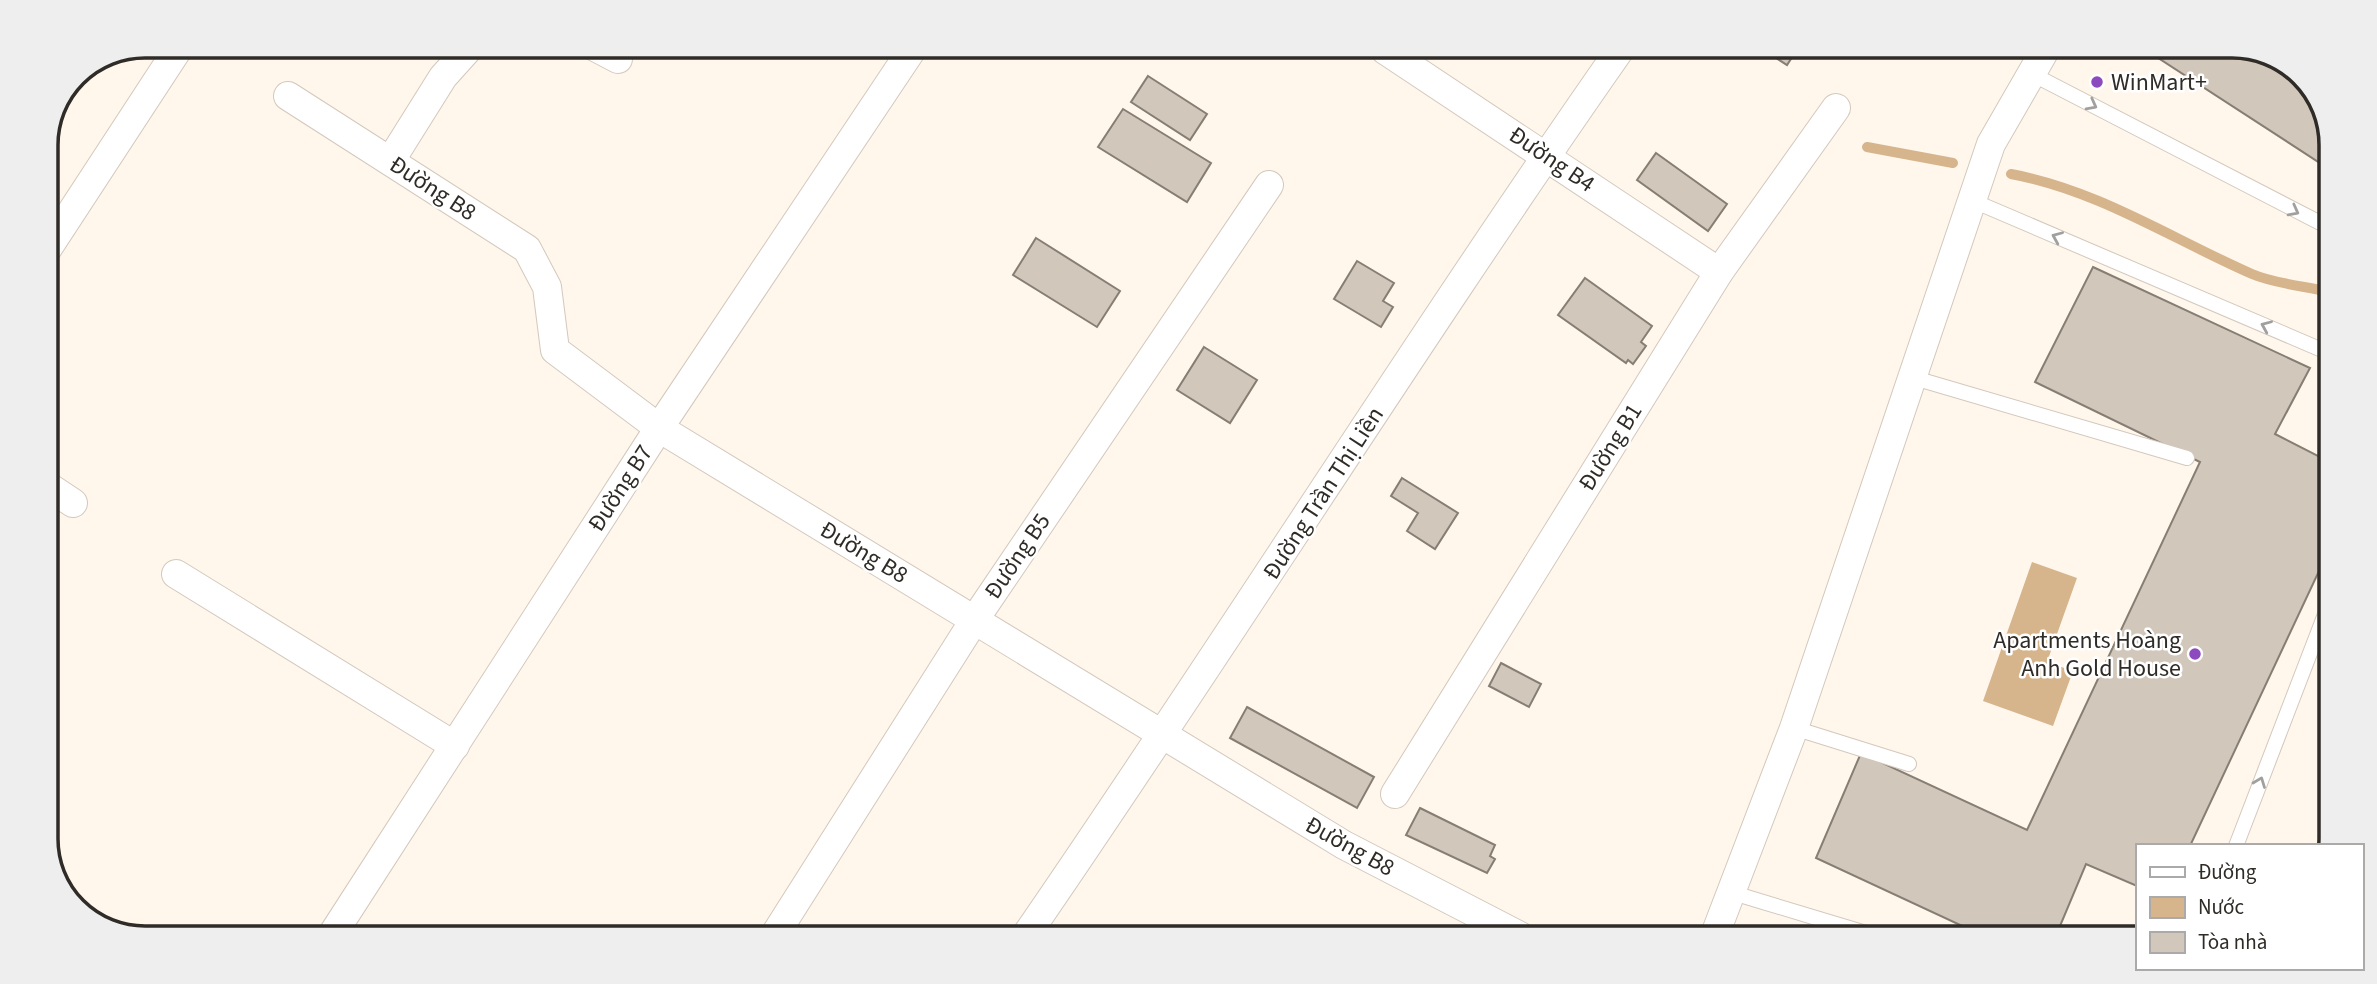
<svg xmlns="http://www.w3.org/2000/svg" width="2377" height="984" font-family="'Source Sans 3',sans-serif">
<rect width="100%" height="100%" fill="#fff6ec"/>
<path fill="#d6b48c" d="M2032,562L2077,578L2047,662L2073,671L2053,726L1983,701Z"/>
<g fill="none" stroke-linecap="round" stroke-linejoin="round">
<g stroke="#d6b48c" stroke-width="10">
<path d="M1867,147L1953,163"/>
<path d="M2011,174C2098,190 2172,239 2252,274C2275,284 2305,286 2330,292"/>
</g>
</g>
<g fill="#d2c7bb" stroke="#877e73" stroke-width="2">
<path d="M1765,51H1796L1787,65Z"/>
<path d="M2149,52L2270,53L2311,85L2331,138V153L2323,165Z"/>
<path d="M1148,76L1207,114L1190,140L1131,102Z"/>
<path d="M1123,109L1211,163L1187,202L1098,147Z"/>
<path d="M1656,153L1727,204L1708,231L1637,180Z"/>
<path d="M1036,238L1120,291L1097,327L1013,275Z"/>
<path d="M1357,261L1394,283L1383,301L1393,307L1381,327L1334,299Z"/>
<path d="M2093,267L2310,368L2275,434L2328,461L2327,554L2190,846H2137V886L2086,864L2055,938H1988L1816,858L1861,753L2027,830L2200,462L2035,382Z"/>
<path d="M1585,278L1652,326L1641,342L1646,346L1633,364L1628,360L1626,363L1558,315Z"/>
<path d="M1204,347L1257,380L1230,423L1177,390Z"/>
<path d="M1402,478L1458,513L1435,549L1407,531L1418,513L1391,496Z"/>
<path d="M1501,663L1541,684L1529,707L1489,686Z"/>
<path d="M1247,707L1374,777L1357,808L1230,738Z"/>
<path d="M1420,808L1495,845L1490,856L1495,859L1487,873L1406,835Z"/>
</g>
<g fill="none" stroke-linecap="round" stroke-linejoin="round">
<defs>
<g id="lane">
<path d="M2032,74L2330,228"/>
<path d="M1971,200L2329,353"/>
<path d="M1911,377L2187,458"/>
<path d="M1794,728L1909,764"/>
<path d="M2236,846L2327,609"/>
<path d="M1730,892L1879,937"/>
</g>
<g id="street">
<path d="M595,47L618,59"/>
<path d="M1385,50L1719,272"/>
<path d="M288,96L527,249L547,287L555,350L659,428L1344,845L1520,936"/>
<path d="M391,160L443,77L470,47"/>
<path d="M46,251L180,46"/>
<path d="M46,485L73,503"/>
<path d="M176,574L455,746"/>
<path d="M1395,794L1719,272L1836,108"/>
<path d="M334,932L659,428L913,48"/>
<path d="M776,933L975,619L1269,185"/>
<path d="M1027,934C1228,642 1416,341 1619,51"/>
<path d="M1714,937L1794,728L1991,144L2044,52"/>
</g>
</defs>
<use href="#lane" stroke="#d3c8bc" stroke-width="16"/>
<use href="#street" stroke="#d3c8bc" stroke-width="30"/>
<use href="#lane" stroke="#fff" stroke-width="14"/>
<use href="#street" stroke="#fff" stroke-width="28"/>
</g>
<defs><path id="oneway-chevron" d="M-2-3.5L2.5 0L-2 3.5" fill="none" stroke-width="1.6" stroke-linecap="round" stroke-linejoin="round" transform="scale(1.75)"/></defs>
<g stroke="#a1a09e">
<use href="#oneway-chevron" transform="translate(2092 105) rotate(28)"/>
<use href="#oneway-chevron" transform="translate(2294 211) rotate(28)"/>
<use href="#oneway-chevron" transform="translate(2057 237) rotate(-157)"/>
<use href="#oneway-chevron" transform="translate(2266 326) rotate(-157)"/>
<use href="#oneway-chevron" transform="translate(2260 782) rotate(-69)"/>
</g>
<g fill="#8d49be" stroke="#fff" stroke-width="2.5">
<circle cx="2097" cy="82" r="7"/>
<circle cx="2195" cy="654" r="7"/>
</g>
<g text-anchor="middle" stroke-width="5" stroke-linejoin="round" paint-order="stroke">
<g font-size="24" fill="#2f2b27" stroke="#fff" text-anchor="start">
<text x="2111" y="90">WinMart+</text>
<text x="2181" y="648" text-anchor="end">Apartments Hoàng<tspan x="2181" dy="28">Anh Gold House</tspan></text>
</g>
<g font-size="24" fill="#2f2b27" stroke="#fff">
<text transform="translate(1552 159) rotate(34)" y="8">Đường B4</text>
<text transform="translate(433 188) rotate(33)" y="8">Đường B8</text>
<text transform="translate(1610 447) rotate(-58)" y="8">Đường B1</text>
<text transform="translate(620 488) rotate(-57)" y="8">Đường B7</text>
<text transform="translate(1323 493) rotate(-57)" y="8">Đường Trần Thị Liền</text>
<text transform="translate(864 552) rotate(31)" y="8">Đường B8</text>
<text transform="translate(1017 556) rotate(-56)" y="8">Đường B5</text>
<text transform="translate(1350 846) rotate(29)" y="8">Đường B8</text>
</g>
</g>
<path d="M0 0H2377V984H0ZM145 58H2232A87 87 0 0 1 2319 145V839A87 87 0 0 1 2232 926H145A87 87 0 0 1 58 839V145A87 87 0 0 1 145 58Z" fill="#eee" fill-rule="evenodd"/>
<path fill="none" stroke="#2f2b27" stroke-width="3.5" d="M145 58H2232A87 87 0 0 1 2319 145V839A87 87 0 0 1 2232 926H145A87 87 0 0 1 58 839V145A87 87 0 0 1 145 58Z"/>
<rect x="2136" y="844" width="228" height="126" fill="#ffffff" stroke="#acaaa9" stroke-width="2"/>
<rect x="2150" y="867" width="35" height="10" fill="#ffffff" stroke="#acaaa9" stroke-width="2"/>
<text x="2198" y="879" font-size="21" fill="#2f2b27">Đường</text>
<rect x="2150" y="897" width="35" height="21" fill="#d6b48c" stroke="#acaaa9" stroke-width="2"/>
<text x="2198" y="914" font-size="21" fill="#2f2b27">Nước</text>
<rect x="2150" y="932" width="35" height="21" fill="#d2c7bb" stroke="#acaaa9" stroke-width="2"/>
<text x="2198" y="949" font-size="21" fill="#2f2b27">Tòa nhà</text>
</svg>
